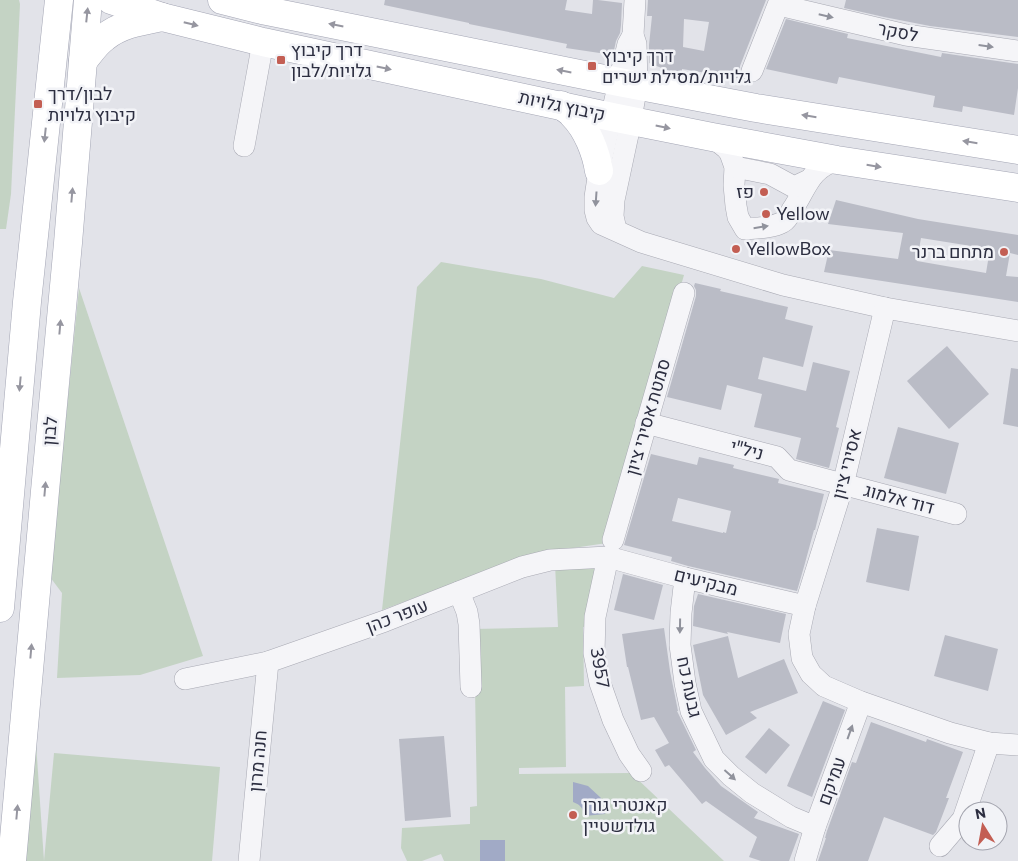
<svg xmlns="http://www.w3.org/2000/svg" width="1018" height="861" font-family="Commissioner,Heebo,sans-serif">
<rect width="100%" height="100%" fill="#e2e3e9"/>
<g fill="#c4d3c4">
<path d="M0,0H19L20,4L11,194L6,229H0Z"/>
<path d="M441,262L541,279L614,298L642,266L684,275L607,543L532,554L382,610L417,287Z"/>
<path d="M79,288L203,656L140,675L57,678L62,593L50,577Z"/>
<path d="M555,564H595L591,626L583,627L584,686L565,687L566,767L519,768V774L631,773L724,861H444L441,854L422,861H407L401,848L402,828L470,824V807L477,806L474,629L558,627Z"/>
<path d="M35,728L44,861H21Z"/>
<path d="M54,753L220,767L212,861H44Z"/>
</g>
<g fill="#a1aac6">
<path d="M573,782L588,786L601,798L605,814L584,816C583,808 581,805 573,802Z"/>
<rect x="480" y="840" width="25" height="21"/>
</g>
<g fill="#babcc6" fill-rule="evenodd">
<path d="M385,0H567L565,10L592,14L593,0H598L622,3L621,25L620,33L616,41L613,55L566,48L567,44L469,24V23L384,5Z"/>
<path d="M648,0H766L740,66V73L743,79L682,69V76L649,63V45L652,16H647ZM684,19L709,22L704,51L683,47Z"/>
<path d="M846,0H1018V37L930,26L884,17L844,8Z"/>
<path d="M786,19L848,34L847,38L941,57L942,53L1018,64V88L1014,115L963,106L962,112L933,107L935,96L839,77L837,84L766,69Z"/>
<path d="M836,200L918,219L1018,235V255L1010,253L1006,276L1018,277V302L824,272L829,250L898,259L903,233L828,224ZM921,238L990,249L986,273L917,261Z"/>
<path d="M695,283L721,289L720,291L788,307L785,319L813,326L803,367L763,357L758,379L806,391L813,362L850,371L836,427L839,428L829,468L796,459L801,438L754,427L762,394L727,385L721,410L667,397L696,296V290L694,286Z"/>
<path d="M947,346L989,394L949,429L907,381Z"/>
<path d="M1011,368L1018,369V427L1003,424Z"/>
<path d="M898,427L959,443L946,494L884,478Z"/>
<path d="M651,454L697,465L699,457L734,465L733,468L779,479L778,483L824,494L815,530H814L805,563L797,591L688,566L671,561L672,557L624,545ZM678,498L731,511L726,533L723,532V533L672,521Z"/>
<path d="M877,528L919,536L909,591L866,582Z"/>
<path d="M623,574L663,585L654,620L614,610Z"/>
<path d="M698,594L786,614L780,643L727,632L728,634L693,626L694,606Z"/>
<path d="M664,628L670,671L678,711H677L696,750L693,752L705,768L721,786L758,812L754,818L799,834L789,861H761L749,857L757,837L706,801L702,804L669,765L665,767L655,750L669,743L654,717L641,720L628,667H627L622,634Z"/>
<path d="M945,635L998,649L988,691L934,676Z"/>
<path d="M728,636L738,678L784,659L798,693L750,712L757,718L726,735L703,695L693,645Z"/>
<path d="M823,701L845,710L812,797L787,786Z"/>
<path d="M871,722L926,742L927,739L963,752L946,798H949L936,832L933,835L884,817L868,861H818L826,838H825L827,831L852,762L856,763Z"/>
<path d="M769,728L790,745L766,774L745,757Z"/>
<path d="M444,736L451,817L405,821L399,739Z"/>
</g>
<g fill="none" stroke-linecap="round" stroke-linejoin="round">
<defs>
<g id="minor">
<path d="M779,5L906,35L1018,51"/>
<path d="M633,35L628,44L619,82L599,171L595,197V210L597,218L601,224L641,242L783,285L885,308L1018,331"/>
<path d="M752,71L780,0"/>
<path d="M712,137L726,148L730,153L735,167L734,185L736,206L738,217L745,229C758,228 772,228 783,222C787,220 790,214 792,210C807,188 809,169 837,160"/>
<path d="M244,146L263,42"/>
<path d="M735,167L770,174L794,187L809,180"/>
<path d="M616,230L613,216L614,200L629,130L637,85L636,44L633,35L635,0"/>
<path d="M885,308L843,485L805,606L799,634L802,658L811,674L824,686L861,702L950,733L989,743L1018,745"/>
<path d="M646,423L777,457L789,470L956,514"/>
<path d="M613,540L684,293"/>
<path d="M608,557L595,617L594,653L600,683L613,720L629,754L641,771"/>
<path d="M685,578L681,613L680,645L685,683L691,711L714,759L731,776L752,793L791,817L815,827"/>
<path d="M459,592L467,612L469,624L471,687"/>
<path d="M185,679L268,662L385,621L522,567L550,560L608,557L685,578L805,606"/>
<path d="M940,846L963,819L989,743"/>
<path d="M249,861L268,662"/>
<path d="M805,861L815,827L861,702"/>
</g>
<g id="major">
<path d="M111,0L162,17L263,42L612,117L712,137L837,160L1018,188"/>
<path d="M222,0L262,10L619,82L756,108L1018,150"/>
<path d="M83,61C90,53 96,43 105,37C121,24 142,21 162,17"/>
<path d="M561,105C565,108 570,111 573,115C587,129 596,152 599,171"/>
<path d="M0,608L27,302L59,0"/>
<path d="M12,861L45,491L68,243L88,0"/>
</g>
</defs>
<use href="#minor" stroke="#a8a9b3" stroke-width="22"/>
<use href="#major" stroke="#a3a5b4" stroke-width="29"/>
<use href="#minor" stroke="#f5f5f8" stroke-width="21"/>
<use href="#major" stroke="#fff" stroke-width="28"/>
</g>
<defs><path id="oneway-solid" d="M-6-.8H1V-3.2L6.5 0L1 3.2V.8H-6Z" transform="scale(1.25)"/></defs>
<g fill="#9696a0">
<use href="#oneway-solid" transform="translate(87 15) rotate(-84)"/>
<use href="#oneway-solid" transform="translate(191 24) rotate(14)"/>
<use href="#oneway-solid" transform="translate(336 25) rotate(-169)"/>
<use href="#oneway-solid" transform="translate(384 68) rotate(12)"/>
<use href="#oneway-solid" transform="translate(564 71) rotate(-169)"/>
<use href="#oneway-solid" transform="translate(809 116) rotate(-171)"/>
<use href="#oneway-solid" transform="translate(663 127) rotate(12)"/>
<use href="#oneway-solid" transform="translate(45 135) rotate(96)"/>
<use href="#oneway-solid" transform="translate(970 142) rotate(-171)"/>
<use href="#oneway-solid" transform="translate(874 166) rotate(9)"/>
<use href="#oneway-solid" transform="translate(72 195) rotate(-85)"/>
<use href="#oneway-solid" transform="translate(60 327) rotate(-85)"/>
<use href="#oneway-solid" transform="translate(20 384) rotate(95)"/>
<use href="#oneway-solid" transform="translate(45 489) rotate(-85)"/>
<use href="#oneway-solid" transform="translate(31 651) rotate(-85)"/>
<use href="#oneway-solid" transform="translate(17 812) rotate(-85)"/>
</g>
<g fill="#90929c">
<use href="#oneway-solid" transform="translate(826 16) rotate(13)"/>
<use href="#oneway-solid" transform="translate(986 46) rotate(8)"/>
<use href="#oneway-solid" transform="translate(596 199) rotate(94)"/>
<use href="#oneway-solid" transform="translate(761 227) rotate(-9)"/>
<use href="#oneway-solid" transform="translate(680 626) rotate(91)"/>
<use href="#oneway-solid" transform="translate(850 732) rotate(-70)"/>
<use href="#oneway-solid" transform="translate(730 775) rotate(42)"/>
</g>
<g fill="#c35e53" stroke="#f2f3f7" stroke-width="2">
<rect x="276" y="55" width="10" height="10" rx="2.5"/>
<rect x="587" y="61" width="10" height="10" rx="2.5"/>
<rect x="33" y="99" width="10" height="10" rx="2.5"/>
<circle cx="764" cy="192" r="5"/>
<circle cx="766" cy="214" r="5"/>
<circle cx="736" cy="249" r="5"/>
<circle cx="1004" cy="252" r="5"/>
<circle cx="573" cy="815" r="5"/>
</g>
<g text-anchor="middle" stroke-width="5" stroke-linejoin="round" paint-order="stroke">
<g font-size="18" fill="#2c2e40" stroke="#f2f3f7">
<text transform="translate(898 32) rotate(11)" y="6">לסקר</text>
<text transform="translate(562 106) rotate(12)" y="6">קיבוץ גלויות</text>
<text transform="translate(648 417) rotate(-74)" y="6">סמטת אסירי ציון</text>
<text transform="translate(50 431) rotate(-85)" y="6">לבון</text>
<text transform="translate(747 450) rotate(15)" y="6">ניל"י</text>
<text transform="translate(847 464) rotate(-76)" y="6">אסירי ציון</text>
<text transform="translate(899 499) rotate(15)" y="6">דוד אלמוג</text>
<text transform="translate(706 582) rotate(14)" y="6">מבקיעים</text>
<text transform="translate(397 616) rotate(-21)" y="6">עופר כהן</text>
<text transform="translate(600 668) rotate(80)" y="6">3957</text>
<text transform="translate(689 687) rotate(78)" y="6">גבעת כח</text>
<text transform="translate(258 761) rotate(-85)" y="6">חנה מרון</text>
<text transform="translate(832 781) rotate(-70)" y="6">עמיקם</text>
</g>
<g font-size="18" fill="#2c2e40" stroke="#f2f3f7" text-anchor="start">
<text x="291" y="56">דרך קיבוץ<tspan x="291" dy="21">גלויות/לבון</tspan></text>
<text x="602" y="62">דרך קיבוץ<tspan x="602" dy="21">גלויות/מסילת ישרים</tspan></text>
<text x="48" y="100">לבון/דרך<tspan x="48" dy="21">קיבוץ גלויות</tspan></text>
<text x="754" y="198" text-anchor="end">פז</text>
<text x="776" y="220">Yellow</text>
<text x="746" y="255">YellowBox</text>
<text x="994" y="258" text-anchor="end">מתחם ברנר</text>
<text x="583" y="811">קאנטרי גורן<tspan x="583" dy="21">גולדשטיין</tspan></text>
</g>
</g>
<g transform="translate(983 826) rotate(349)"><circle r="24" fill="#f2f3f7" stroke="#a3a4ae"/>
<path d="M0-4L9 19L0 12L-9 19Z" fill="#c35e53"/>
<text y="-8" font-size="14" font-weight="bold" text-anchor="middle" fill="#2c2e40">N</text>
</g>
</svg>
